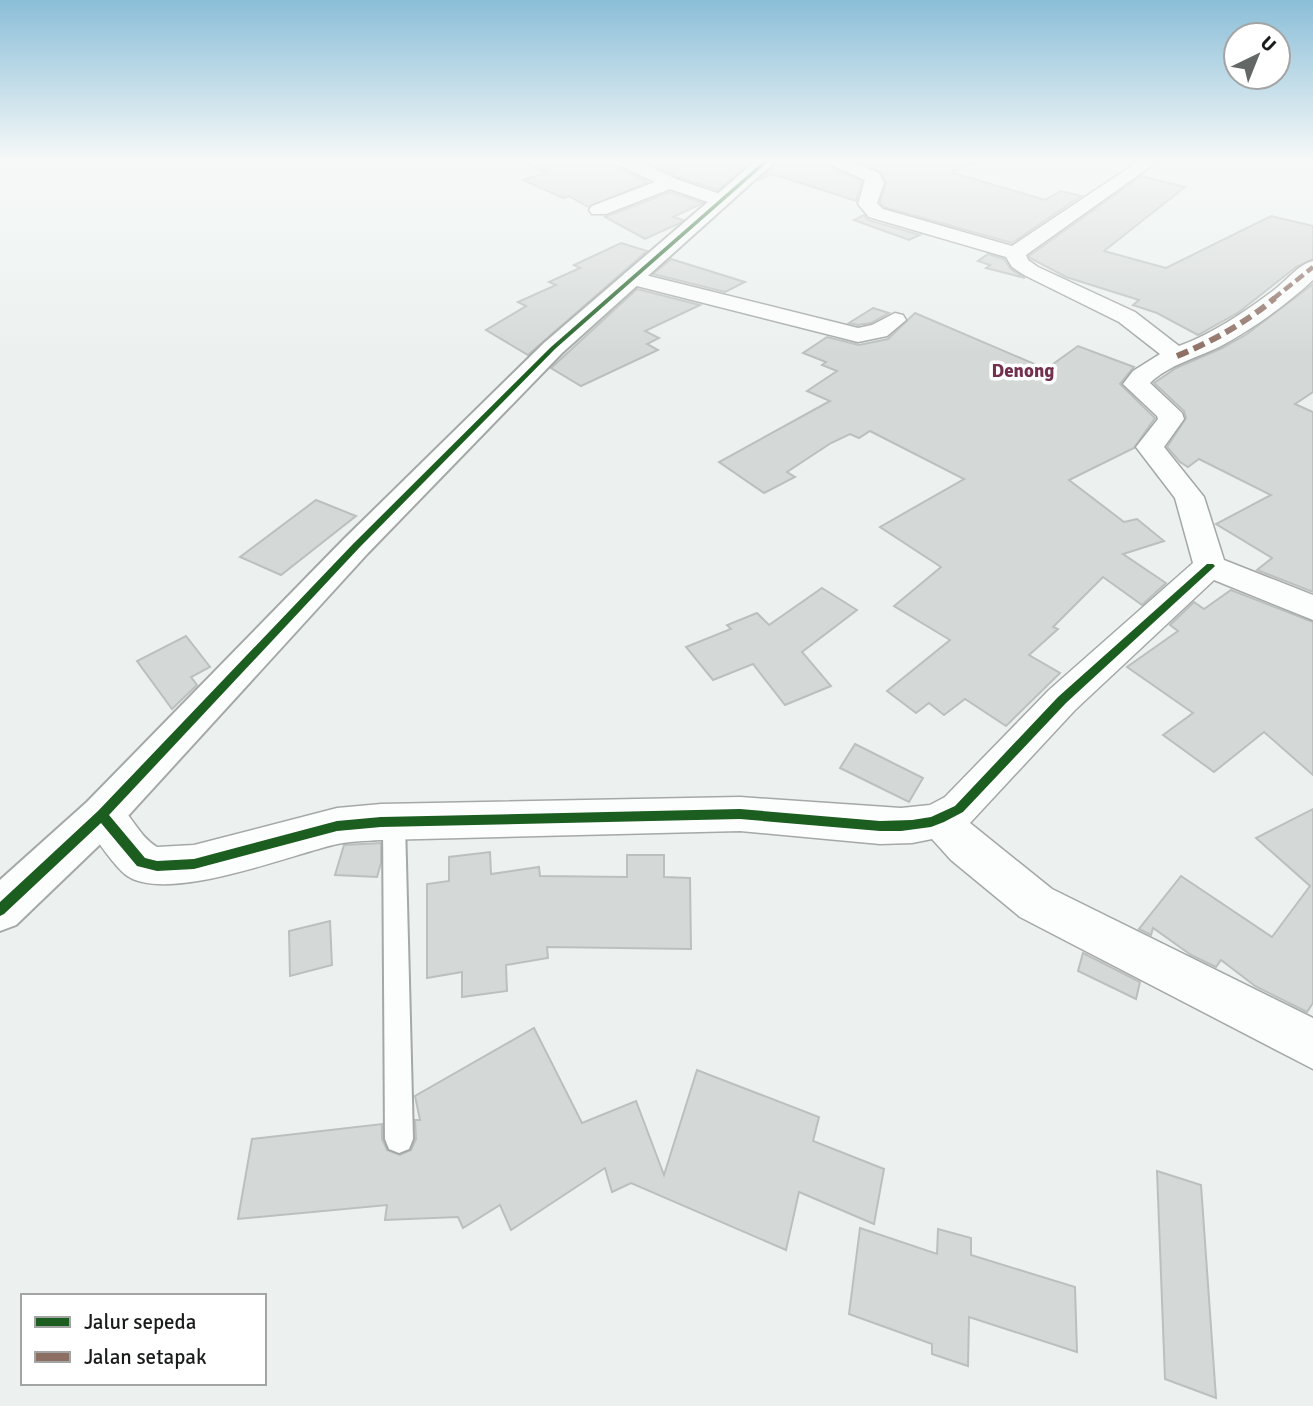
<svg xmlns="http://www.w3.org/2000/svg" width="1313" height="1406" font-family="Signika,sans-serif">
<rect width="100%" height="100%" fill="#ecf1ef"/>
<g fill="#d4d8d7" stroke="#bbc0be" stroke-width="2">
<path d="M520,159H610L614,165L648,182L588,207L569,196L563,198L523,180L546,173Z"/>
<path d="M640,159H754L718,190L677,177Z"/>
<path d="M781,159H822L826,165L862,181L856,201L773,174L758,180Z"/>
<path d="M853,159H982L951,172L1045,200L1061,191L1081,196L1012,243L884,207L880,202L886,182L881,172Z"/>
<path d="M1141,176L1185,187L1104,251L1166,268L1271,216L1313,226V259L1296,267L1239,312L1198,335L1157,313L1133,305L1139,300L1066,277L1030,258L1029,256Z"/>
<path d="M670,192L703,203L673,217L683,220L678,224L645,239L605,217Z"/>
<path d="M864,215L868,220L920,235L909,240L854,220Z"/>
<path d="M621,243L647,251L528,355L486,330L526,306L518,302L556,285L549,282L580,268L574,265Z"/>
<path d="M988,254L1004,259L1011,269L1025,278L986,268L990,265L978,261Z"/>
<path d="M671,259L745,282L725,292L653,274Z"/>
<path d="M1313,284V392L1295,404L1313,412V592L1257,570L1272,558L1216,524L1271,495L1199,459L1188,467L1180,462L1167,447L1186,418L1184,411L1154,383L1176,368L1222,348L1247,334Z"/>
<path d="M637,289L700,305L645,331L659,338L647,344L658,350L581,386L551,368Z"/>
<path d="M873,308L889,313L871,323L858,325L849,323Z"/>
<path d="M915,313L1046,369L1078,346L1134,367L1120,384L1155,418L1134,448L1069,480L1124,522L1137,519L1164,541L1123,554L1166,583L1142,605L1103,577L1053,627L1058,629L1029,655L1060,673L1006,726L965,699L944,715L929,703L916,713L887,691L950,640L894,606L941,567L880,527L964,479L870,431L859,438L850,434L831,443L787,472L795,477L764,493L719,462L830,401L807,391L837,371L822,365L826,362L803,353L827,337L859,345L888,339Z"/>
<path d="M316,500L356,516L281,575L240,557Z"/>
<path d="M822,588L857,610L802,652L831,686L785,705L753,664L713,680L686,647L731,629L727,625L757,613L769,625Z"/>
<path d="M1231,590L1313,622V775L1264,732L1214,772L1163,735L1193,713L1127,667L1178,631L1170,625L1194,602L1204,609Z"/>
<path d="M186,636L210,667L191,677L197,685L172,709L137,661Z"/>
<path d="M855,744L923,778L909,802L840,768Z"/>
<path d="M1313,809V1003L1307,1012L1255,986L1221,960L1216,967L1191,955L1153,928L1151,935L1139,929L1181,876L1272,937L1310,886L1256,838Z"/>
<path d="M381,843V863L377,877L335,875L344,845Z"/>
<path d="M490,852L491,874L539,867L540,876L627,877V855H664V877L690,878L691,949L547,947L548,958L506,965L507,991L462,997V972L427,978V884L449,881V857Z"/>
<path d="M330,921L332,965L290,976L289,931Z"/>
<path d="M1083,953L1140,982L1136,999L1078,971Z"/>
<path d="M534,1028L582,1123L636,1101L664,1175L697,1070L819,1117L813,1141L884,1169L874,1224L799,1192L786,1250L631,1183L612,1192L605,1168L511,1230L500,1205L463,1228L458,1217L385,1220L387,1205L238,1219L252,1139L382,1124V1139L387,1150L400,1155L411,1150L416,1139L415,1120H420L415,1096Z"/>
<path d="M1157,1171L1201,1185L1216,1398L1165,1379Z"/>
<path d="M860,1228L937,1254L938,1229L971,1238V1255L1075,1287L1077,1352L969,1317L968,1366L932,1354V1344L849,1314Z"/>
</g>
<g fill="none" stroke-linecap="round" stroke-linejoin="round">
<defs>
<path id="service" d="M394,813L402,815L405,822L413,1139L409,1149L399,1153L389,1149L385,1139L383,822L386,815Z"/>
<g id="minor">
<path d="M613,159H634L676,179L729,197L731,201L722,207L670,189L606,214H592L589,210L592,206L655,182L615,163Z"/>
<path d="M825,159H847L879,173L884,183L877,203L883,209L1012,246L1142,159H1161L1026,255L1028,260L1038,267L1135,312L1179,346C1214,333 1245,312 1274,290C1286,281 1299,264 1313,261V280C1286,305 1254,328 1221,346C1197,358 1170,364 1150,383L1182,413L1184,419L1164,447L1204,497L1224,560L1313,595V620L1214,580L1075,710L970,823L1052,889L1313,1018V1069L1020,917L951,860L932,839L912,843L880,844L740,831L381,840C365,841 348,841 333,845C288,856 165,904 126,875C114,866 88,829 82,815L88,803C127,789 130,831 157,847L194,845L337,808L381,804L740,797L901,808L930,805L945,797L1049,690L1193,563L1175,498L1136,447L1158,419L1157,416L1123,384L1133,371L1160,354L1119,322L1024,275L1012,267L1006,257L869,217L858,204L865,180L827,163Z"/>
<path d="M633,272L858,328L872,325L895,313L903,315L906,320L887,336L858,342L625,283L622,278L625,273Z"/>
</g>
<path id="tertiary" d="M758,159H778L562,353L368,553L117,828L16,925L0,931V880L87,802L344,539L544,343Z"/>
</defs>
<use href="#service" stroke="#a4a8a6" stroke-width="4"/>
<use href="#minor" stroke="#a4a8a6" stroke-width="3"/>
<use href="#tertiary" stroke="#a4a8a6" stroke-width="4"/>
<use href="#service" fill="#fcfdfd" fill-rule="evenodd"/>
<use href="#minor" fill="#fcfdfd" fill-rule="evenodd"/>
<use href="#tertiary" fill="#fcfdfd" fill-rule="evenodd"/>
<path stroke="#8d6e63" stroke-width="4.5" stroke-dasharray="10 4.5" stroke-linecap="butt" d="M1273,299L1313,267"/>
<path stroke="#8d6e63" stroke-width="6" stroke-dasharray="12 6" stroke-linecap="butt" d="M1177,356C1213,341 1245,323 1275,298"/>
<defs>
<path id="cycleway" d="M766,159H771L555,349L359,548L109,815L145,858L157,861L194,859L337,821L381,817L740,809L880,821L912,820L931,817L955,806L1058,697L1207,564H1213L1215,566L1213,568L1066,703L963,812L944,822L931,827L901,831H880L740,819L381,827L337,831L194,869L157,871L137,866L101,823L4,914L0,916V902L98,811L353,544L551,347Z"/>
</defs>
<use href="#cycleway" stroke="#fff" stroke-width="5"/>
<use href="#cycleway" fill="#1b5e20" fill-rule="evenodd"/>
</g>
<linearGradient id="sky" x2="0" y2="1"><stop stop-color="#8bbed8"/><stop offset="0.45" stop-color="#f6f9f8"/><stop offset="1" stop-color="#f6f9f8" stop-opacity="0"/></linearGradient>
<rect width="1313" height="356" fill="url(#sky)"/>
<g text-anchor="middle" stroke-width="7" stroke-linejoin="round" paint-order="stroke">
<g font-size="19" font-weight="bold" fill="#73314f" stroke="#fff">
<text x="1023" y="377">Denong</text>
</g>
</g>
<rect x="21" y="1294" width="245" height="91" fill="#ffffff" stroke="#a3a4a4" stroke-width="2"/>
<rect x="35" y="1317" width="35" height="10" fill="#1b5e20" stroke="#a3a4a4" stroke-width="2"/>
<text x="84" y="1329" font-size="21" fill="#191c1b">Jalur sepeda</text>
<rect x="35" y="1352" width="35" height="10" fill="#8d6e63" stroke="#a3a4a4" stroke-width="2"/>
<text x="84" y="1364" font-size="21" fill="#191c1b">Jalan setapak</text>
<g transform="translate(1257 56) rotate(43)"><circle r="33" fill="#ffffff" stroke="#a3a4a4" stroke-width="2"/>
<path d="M0-5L12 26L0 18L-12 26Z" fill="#636765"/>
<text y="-10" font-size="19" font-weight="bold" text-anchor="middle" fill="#191c1b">U</text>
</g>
</svg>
